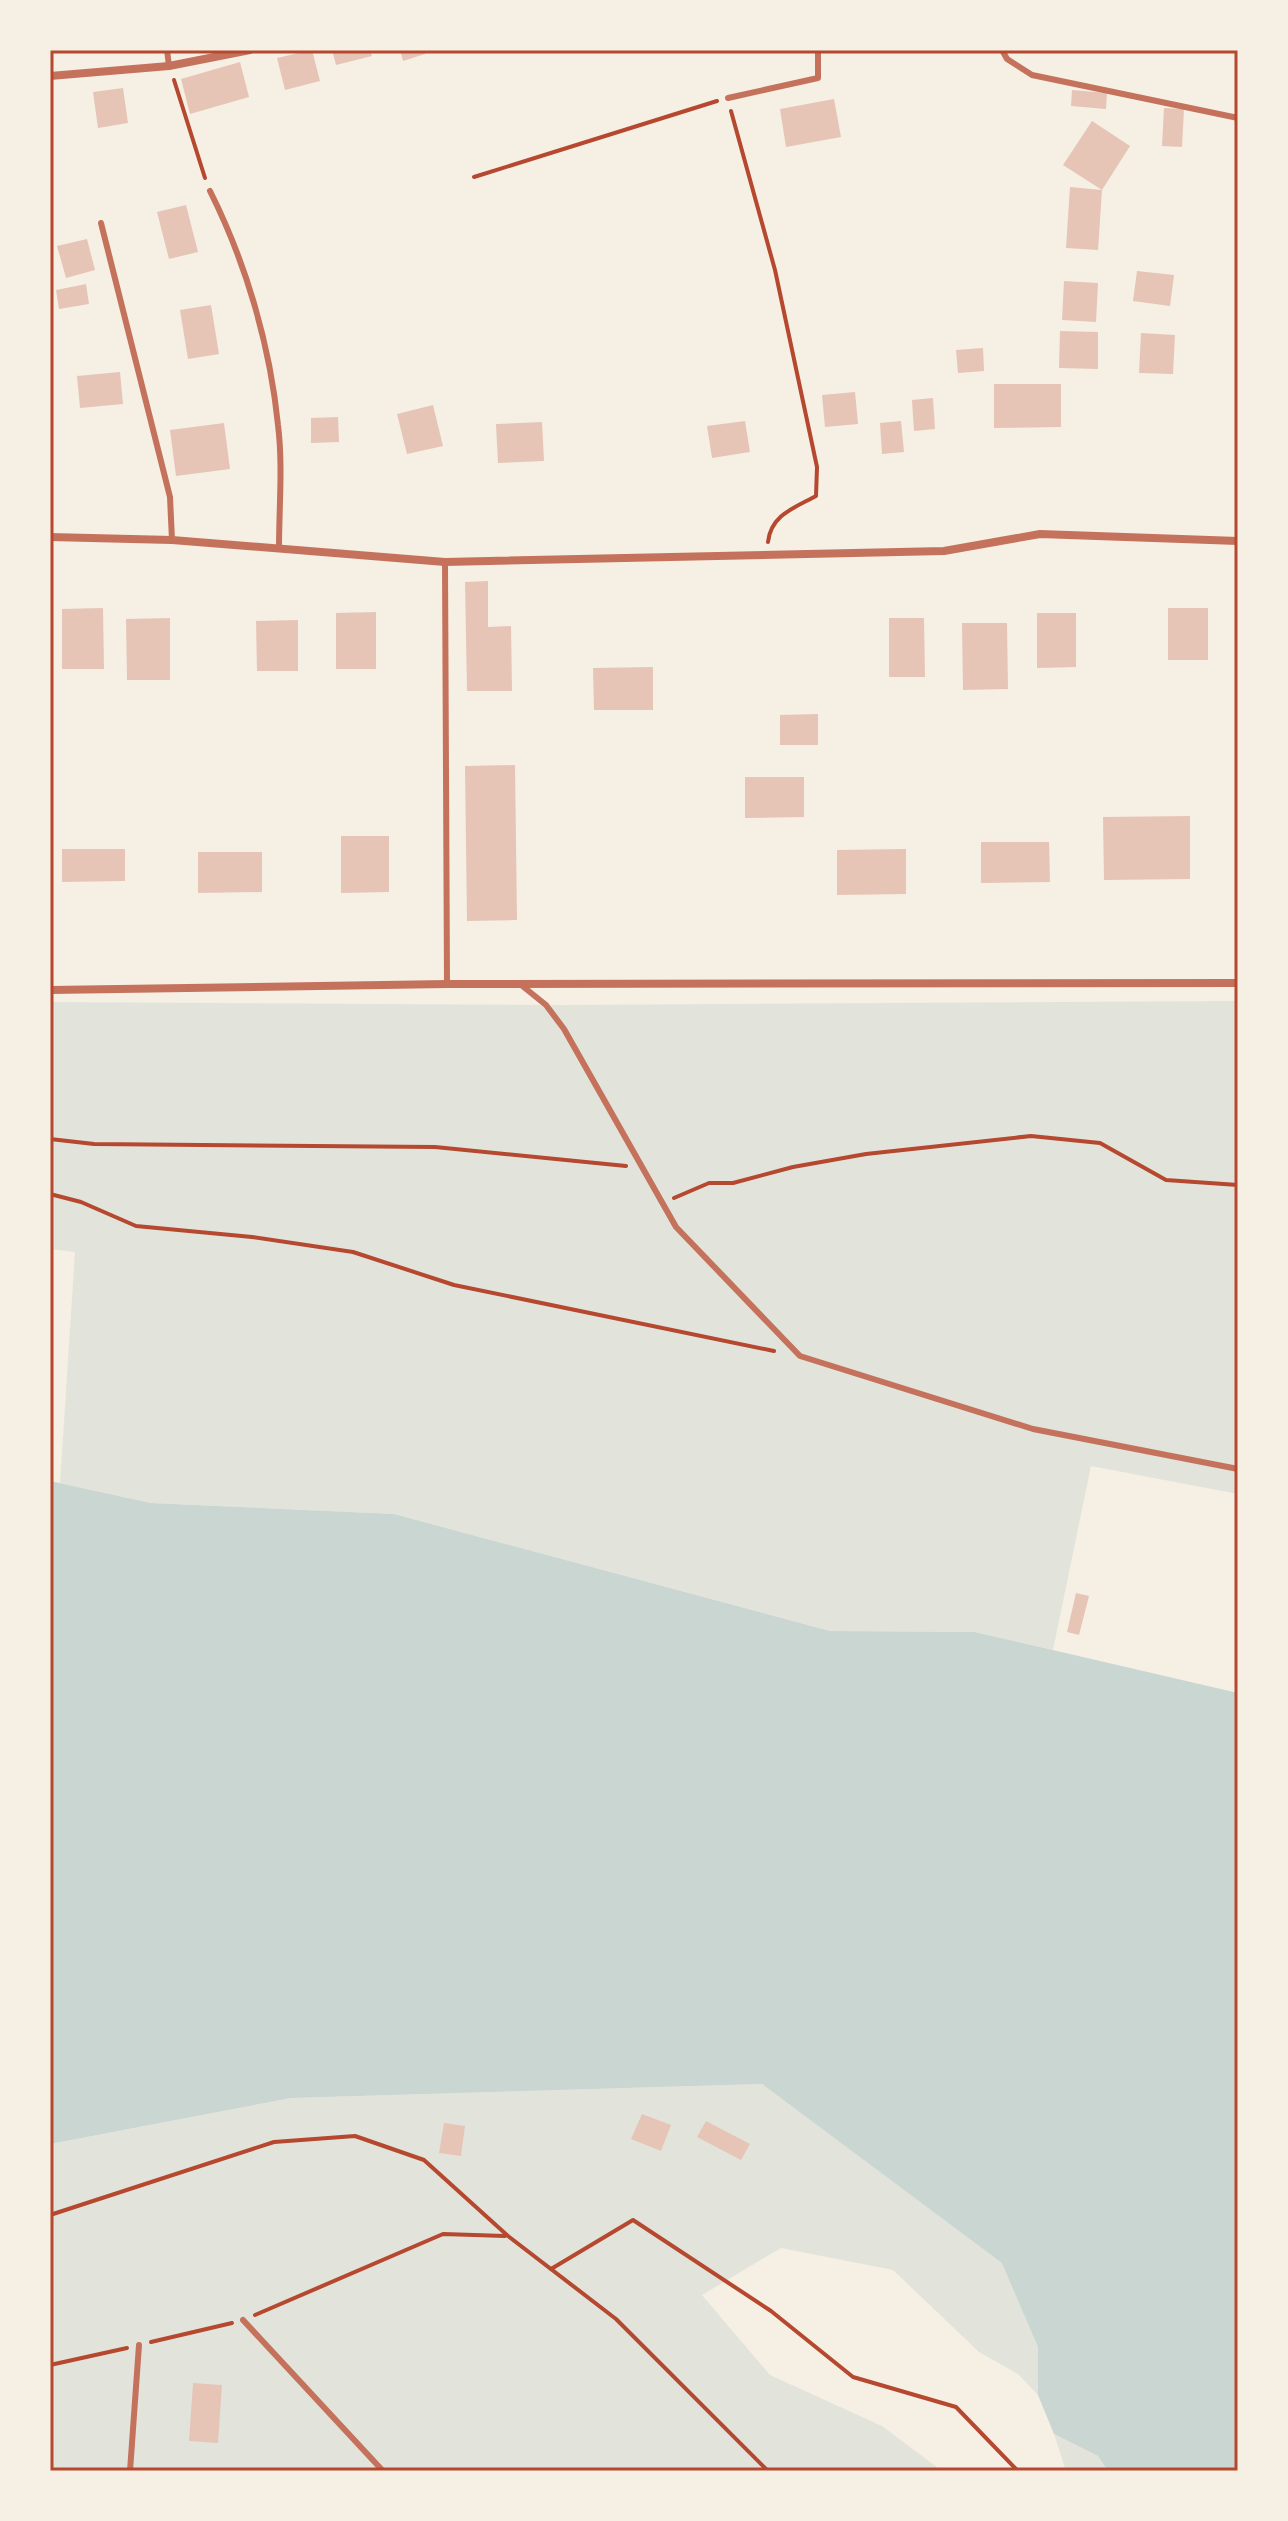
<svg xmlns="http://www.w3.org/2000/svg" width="1288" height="2521" font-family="'DM Sans',sans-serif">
<rect width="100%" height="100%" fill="#f6efe4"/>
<g fill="#e2e4dc">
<path d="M1238,1001V1494L1091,1466L1053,1650L975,1632L830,1631L394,1514L151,1503L60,1483L75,1252L50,1249V1002L564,1005Z"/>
<path d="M762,2084L1003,2263L1038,2347V2395L1018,2374L979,2352L893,2270L781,2248L702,2295L770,2375L882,2426L942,2471H50V2144L291,2098Z"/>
<path d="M1054,2434L1098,2456L1108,2471H1066Z"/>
</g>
<path fill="#c9d6d2" d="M50,1481L151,1503L394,1514L830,1631L975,1632L1238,1693V2471H1108L1098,2456L1054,2434L1038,2395V2347L1002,2263L762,2084L291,2098L50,2144Z"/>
<g fill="#e6c5b7">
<path d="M312,50L320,81L285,90L277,58Z"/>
<path d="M332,50H370L372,56L336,65Z"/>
<path d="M400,50H424L425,54L403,61Z"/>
<path d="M240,62L249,97L190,114L181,79Z"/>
<path d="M123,88L128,123L98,128L93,92Z"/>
<path d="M1072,90L1107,93L1106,109L1071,106Z"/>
<path d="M834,99L841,137L786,147L780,109Z"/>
<path d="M1164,108L1184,109L1182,147L1162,146Z"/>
<path d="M1092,121L1130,146L1102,190L1063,165Z"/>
<path d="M1070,187L1102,190L1098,250L1066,248Z"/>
<path d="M186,205L198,252L169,259L157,212Z"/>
<path d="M87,239L95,270L66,278L57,246Z"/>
<path d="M1137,271L1174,275L1170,306L1133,301Z"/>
<path d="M1064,281L1098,283L1096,322L1062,320Z"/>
<path d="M86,284L89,304L59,309L56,290Z"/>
<path d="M211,305L219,354L188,359L180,310Z"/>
<path d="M1060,331L1098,332V369L1059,368Z"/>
<path d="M1141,333L1175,335L1173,374L1139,373Z"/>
<path d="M983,348L984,371L958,373L956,350Z"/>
<path d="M120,372L123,404L80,408L77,376Z"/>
<path d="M994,384H1061V427L994,428Z"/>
<path d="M855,392L858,424L825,427L822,395Z"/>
<path d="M933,398L935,429L914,431L912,400Z"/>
<path d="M433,405L443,446L407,454L397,414Z"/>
<path d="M338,417L339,442L311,443V418Z"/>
<path d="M745,421L750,452L712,458L707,426Z"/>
<path d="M901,421L904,452L882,454L880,423Z"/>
<path d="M542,422L544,461L498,463L496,424Z"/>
<path d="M224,423L230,469L176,476L170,430Z"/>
<path d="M488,581V627L511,626L512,691H467L465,582Z"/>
<path d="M103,608L104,669H62V609Z"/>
<rect x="1168" y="608" width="40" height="52"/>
<path d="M376,612V669H336V613Z"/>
<path d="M1037,613H1076V667L1037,668Z"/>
<path d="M170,618V680H127L126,619Z"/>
<path d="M889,618H924L925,677H889Z"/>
<path d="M298,620V671H257L256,621Z"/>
<path d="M962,623H1007L1008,689L963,690Z"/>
<path d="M653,667V710H594L593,668Z"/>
<path d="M818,714V745H780V715Z"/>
<path d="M515,765L517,920L467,921L465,766Z"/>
<path d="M745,777H804V817L745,818Z"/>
<path d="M1190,816V879L1104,880L1103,817Z"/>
<path d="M341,836H389V892L341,893Z"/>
<path d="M981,842H1049L1050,882L981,883Z"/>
<path d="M62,849H125V881L62,882Z"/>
<path d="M906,849V894L837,895V850Z"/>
<path d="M198,852H262V892L198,893Z"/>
<path d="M1076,1593L1089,1596L1079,1635L1067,1632Z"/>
<path d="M642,2114L671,2125L661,2151L631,2139Z"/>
<path d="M706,2121L750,2144L741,2160L697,2137Z"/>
<path d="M444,2123L465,2126L461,2156L439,2153Z"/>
<path d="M193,2383L222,2385L218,2443L189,2441Z"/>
</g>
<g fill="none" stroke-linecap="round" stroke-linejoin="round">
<g stroke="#b5482f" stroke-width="4">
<path d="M174,80L205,178"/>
<path d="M731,111L775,270L817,467L816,496C794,508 771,515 768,542"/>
<path d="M474,177L717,101"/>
<path d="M50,1139L94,1144L435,1147L626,1166"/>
<path d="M50,1194L81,1202L136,1226L252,1237L353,1252L454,1285L774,1351"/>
<path d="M674,1198L709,1183H733L793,1167L866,1154L1031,1136L1100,1143L1166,1180L1238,1185"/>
<path d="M50,2215L274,2142L355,2136L424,2160L508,2236L616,2319L768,2471"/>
<path d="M551,2269L633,2220L771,2311L853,2377L956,2407L1018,2471"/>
<path d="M255,2315L443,2234L505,2236"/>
<path d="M151,2342L232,2323"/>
<path d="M50,2365L127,2348"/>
</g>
<g stroke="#c5725c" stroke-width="6">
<path d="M167,50L169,66"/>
<path d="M1002,50L1007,59L1032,75L1238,118"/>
<path d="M728,98L818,78V50"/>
<path d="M210,191C246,263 270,345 278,425C283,465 279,508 279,548"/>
<path d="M101,223L170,497L172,540"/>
<path d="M445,562L447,984"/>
<path d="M520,984L546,1005L564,1029L676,1227L800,1356L1033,1429L1238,1469"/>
<path d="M243,2320L383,2471"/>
<path d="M130,2471L139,2345"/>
</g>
<g stroke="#c5725c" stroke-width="8">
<path d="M50,76L169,66L250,50"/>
<path d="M50,537L172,540L445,562L944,551L1040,534L1238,541"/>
<path d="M50,990L447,984L1238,983"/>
</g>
</g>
<rect width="1288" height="2521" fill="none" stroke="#f6efe4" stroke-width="104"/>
<rect x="52" y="52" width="1184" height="2417" fill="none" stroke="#b5482f" stroke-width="3"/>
</svg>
